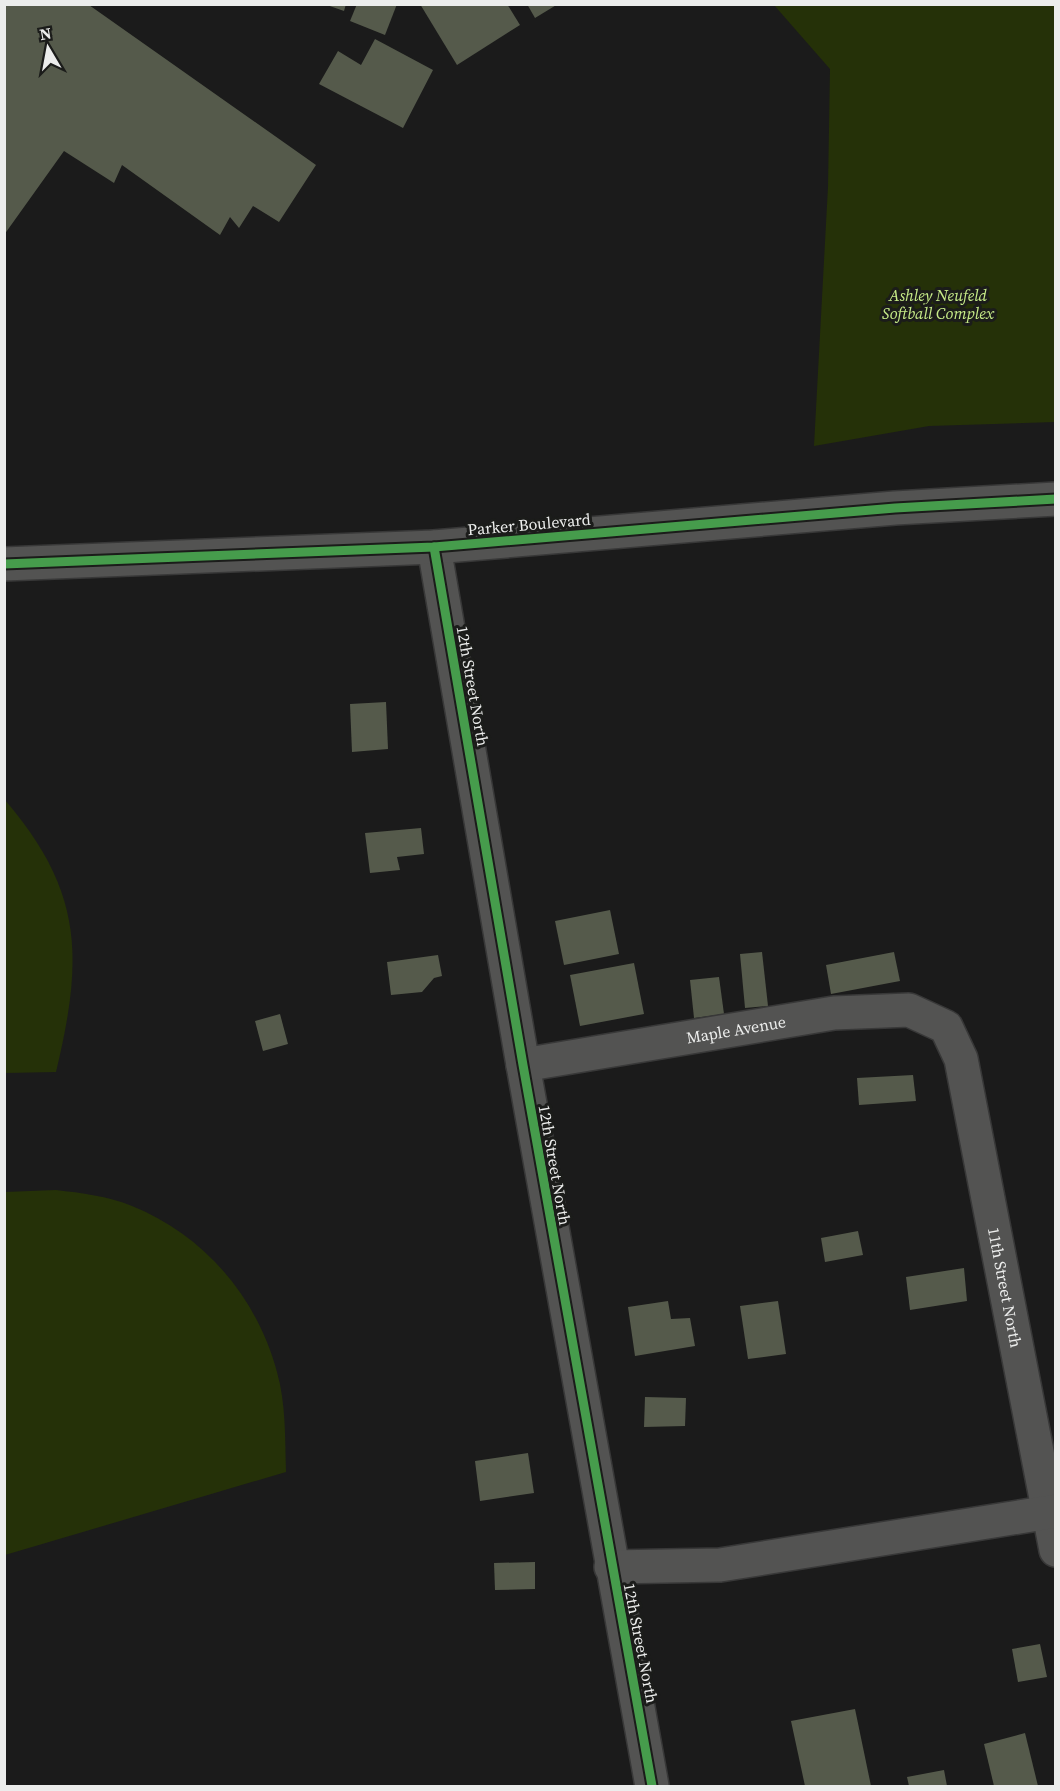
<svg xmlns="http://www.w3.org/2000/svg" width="1060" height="1791" font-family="'Source Serif 4',serif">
<rect width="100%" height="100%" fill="#1b1b1b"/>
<g fill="#253108">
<path d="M774,5H1055V422L929,426L814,446L828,187L830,69Z"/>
<path d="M5,800C84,892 83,959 56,1072L5,1073Z"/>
<path d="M56,1190C81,1193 108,1196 132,1206C204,1235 257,1297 277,1372C286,1404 285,1438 286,1472L5,1555V1192Z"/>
</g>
<g fill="#555a4b">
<path d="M324,4H346L344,11Z"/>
<path d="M357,4H397L385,35L350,21Z"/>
<path d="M420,4H507L520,25L457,65Z"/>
<path d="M527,4H558L535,18Z"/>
<path d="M4,5H89L316,165L279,222L253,206L239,228L230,217L220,235L122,165L114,183L64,151L4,235Z"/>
<path d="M375,39L433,70L403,128L319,84L338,51L361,65Z"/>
<path d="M386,702L388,749L352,752L350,704Z"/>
<path d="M421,828L424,854L397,857L400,870L370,873L365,833Z"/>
<path d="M610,910L619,954L564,965L555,921Z"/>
<path d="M762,952L768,1006L745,1008L740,954Z"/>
<path d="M894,952L900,981L831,994L826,965Z"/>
<path d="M438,955L442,976L434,978L422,992L391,995L387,962Z"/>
<path d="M634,963L644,1014L580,1026L570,975Z"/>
<path d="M719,977L724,1014L694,1018L690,980Z"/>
<path d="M280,1014L288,1044L263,1051L255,1021Z"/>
<path d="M913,1075L916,1101L859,1105L857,1078Z"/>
<path d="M858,1231L863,1255L825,1262L821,1238Z"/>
<path d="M964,1268L967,1301L910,1310L906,1277Z"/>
<path d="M668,1301L671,1319L690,1318L695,1346L635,1356L628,1307Z"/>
<path d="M778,1301L786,1354L748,1359L740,1306Z"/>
<path d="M645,1397L686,1398L685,1426L644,1427Z"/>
<path d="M528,1453L534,1493L480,1501L475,1461Z"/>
<path d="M535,1562V1589L495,1590L494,1563Z"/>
<path d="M1040,1644L1047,1677L1018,1682L1012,1649Z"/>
<path d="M855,1709L871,1786H805L791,1721Z"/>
<path d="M1025,1733L1038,1786H994L984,1744Z"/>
<path d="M944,1770L947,1786H909L907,1777Z"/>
</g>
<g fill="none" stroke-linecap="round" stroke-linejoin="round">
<defs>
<g id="minor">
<path d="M434,547L523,1065L652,1786"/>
<path d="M4,564L434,547L895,508L1056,499"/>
<path id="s1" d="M523,1065L834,1013L909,1010L946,1027L961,1059L1056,1550"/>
<path d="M611,1567L720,1565L1056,1511"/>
</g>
</defs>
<use href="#minor" stroke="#383838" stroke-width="36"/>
<use href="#minor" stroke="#535352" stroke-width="33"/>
<defs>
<g id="cycleway">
<path d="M434,547L523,1065L652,1786"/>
<path d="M4,564L434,547L895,508L1056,499"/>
</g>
</defs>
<use href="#cycleway" stroke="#1b1c1a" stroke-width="13"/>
<use href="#cycleway" stroke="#469c4c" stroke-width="9"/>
</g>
<g text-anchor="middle" stroke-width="6" stroke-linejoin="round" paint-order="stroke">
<g font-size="16" font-style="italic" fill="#c7ec88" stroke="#1b1c1a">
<text x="938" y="301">Ashley Neufeld<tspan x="938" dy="18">Softball Complex</tspan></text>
</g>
<g font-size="16" fill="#ecedec" stroke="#1b1c1a">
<text transform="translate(529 524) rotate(-5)" y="6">Parker Boulevard</text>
<text transform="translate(473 686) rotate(80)" y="6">12th Street North</text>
<text dy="6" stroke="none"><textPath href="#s1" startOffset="216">Maple Avenue</textPath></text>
<text transform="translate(555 1165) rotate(80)" y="6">12th Street North</text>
<text dy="6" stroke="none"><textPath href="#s1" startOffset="699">11th Street North</textPath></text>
<text transform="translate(641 1643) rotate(79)" y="6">12th Street North</text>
</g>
</g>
<rect width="1060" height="1791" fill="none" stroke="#ecedec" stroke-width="12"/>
<g transform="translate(48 48) rotate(350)" stroke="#1b1c1a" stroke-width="4.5" paint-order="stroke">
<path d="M0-4.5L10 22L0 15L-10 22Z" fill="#ecedec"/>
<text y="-9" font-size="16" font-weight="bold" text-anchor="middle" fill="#ecedec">N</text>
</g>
</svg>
